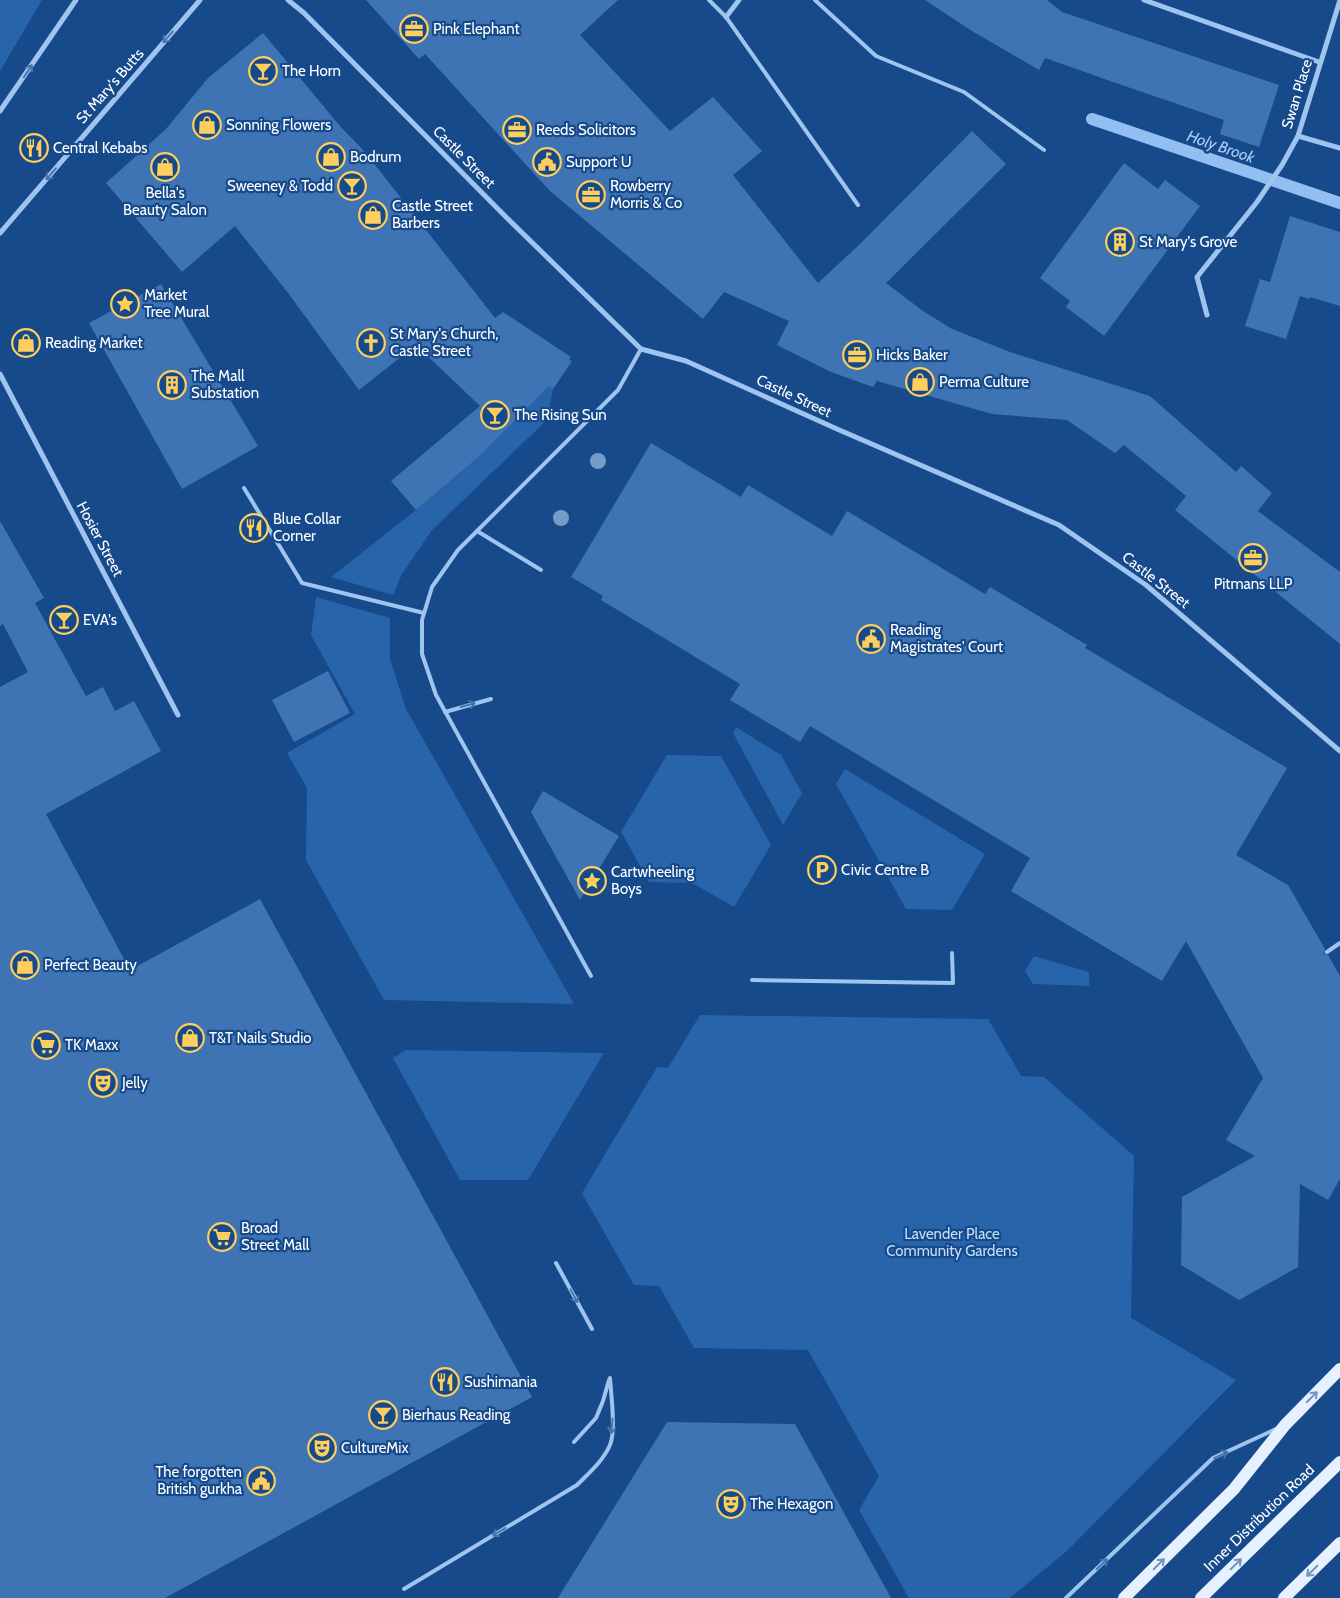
<svg xmlns="http://www.w3.org/2000/svg" width="1340" height="1598" font-family="Cabin,sans-serif">
<rect width="100%" height="100%" fill="#164a8b"/>
<g fill="#2864aa">
<path d="M0,0H42L0,71Z"/>
<path d="M549,386L553,389L547,420L432,530L402,574L393,595L331,577L416,510L482,454Z"/>
<path d="M316,597L390,618V659L406,709L574,1004L384,1000L306,860L307,788L287,753L355,714L311,635Z"/>
<path d="M736,727L781,755L802,793L783,825L733,733Z"/>
<path d="M667,755L721,756L771,845L734,907L692,883L649,882L621,832Z"/>
<path d="M845,769L985,854L952,910L906,909L836,784Z"/>
<path d="M1034,956L1089,972V986L1033,984L1025,971Z"/>
<path d="M700,1015L988,1019L1021,1076L1044,1077L1134,1156L1131,1318L1236,1380L1068,1550L1010,1598H909L859,1510L879,1476L808,1350L694,1348L659,1286L634,1285L582,1193L657,1067L668,1068Z"/>
<path d="M406,1050L604,1053L528,1180H460L393,1058Z"/>
</g>
<g fill="none" stroke-linecap="round" stroke-linejoin="round">
<path stroke="#91bff2" stroke-width="12" d="M1092,119L1340,203"/>
</g>
<g fill="#3e74b4">
<path d="M366,0H618L580,35L670,131L713,97L762,151L733,175L818,283L860,244L972,131L1006,164L886,283L923,311L952,329L1010,352L1150,396L1236,472L1241,466L1272,493L1258,511L1340,572V644L1175,510L1186,496L1124,445L1115,453L1067,420L992,414L877,381L873,387L831,372L777,345L789,321L724,292L703,319L550,191L425,54L419,59Z"/>
<path d="M925,0H1047L1062,12L1279,85L1259,147L1220,134L1224,120L1113,82L1045,58L1039,70L972,31Z"/>
<path d="M263,33L339,125L365,152L495,318L503,312L571,357L569,360L572,361L553,389L549,386L482,454L416,510L391,481L480,406L416,345L359,390L288,293L235,226L182,272L106,183L166,129L208,78Z"/>
<path d="M1124,163L1158,189L1165,180L1200,206L1104,336L1066,307L1070,301L1040,278Z"/>
<path d="M1290,216L1340,232V306L1310,297L1309,299L1300,296L1286,339L1245,326L1260,279L1270,282Z"/>
<path d="M161,284L258,446L182,489L89,323Z"/>
<path d="M651,443L741,497L748,485L832,536L847,511L985,594L990,587L1087,645L1085,648L1287,768L1236,855L1288,885L1325,949L1324,954L1328,955L1340,976V1179L1328,1200L1300,1184L1298,1267L1239,1300L1181,1265L1182,1197L1255,1156L1226,1140L1263,1078L1186,941L1162,981L1011,891L1030,858L810,726L800,742L730,700L740,684L601,600L603,596L571,577Z"/>
<path d="M0,521L44,598L35,603L86,696L103,687L115,711L134,701L161,751L46,814L130,970L260,899L532,1397L165,1598H0V687L28,672L3,624L0,626Z"/>
<path d="M328,671L350,713L294,742L272,700Z"/>
<path d="M543,791L619,836L580,900L531,812Z"/>
<path d="M667,1422L795,1424L891,1598H558Z"/>
</g>
<g fill="none" stroke-linecap="round" stroke-linejoin="round">
<g stroke="#9fc4ef" stroke-width="4">
<path d="M709,0L726,17L858,205"/>
<path d="M815,0L876,56L964,92L1044,150"/>
<path d="M244,488L302,583L424,613"/>
<path d="M477,531L541,570"/>
<path d="M445,712L491,699"/>
<path d="M1327,952L1340,943"/>
<path d="M591,976L436,695L422,654V620L432,587L458,550L618,390L641,349"/>
<path d="M752,980L953,983L952,953"/>
<path d="M556,1263L592,1329"/>
<path d="M574,1442L596,1418L603,1401L609,1380"/>
<path d="M404,1589L577,1485C589,1473 603,1461 610,1445C616,1431 611,1394 610,1378"/>
<path d="M1066,1598L1213,1458L1276,1429"/>
</g>
<g stroke="#9fc4ef" stroke-width="5">
<path d="M288,0L304,13L505,216L641,349L686,361L837,429L1059,525L1146,585L1340,751"/>
<path d="M1144,0L1319,62"/>
<path d="M726,17L739,0"/>
<path d="M0,111L76,0"/>
<path d="M1298,136L1340,148"/>
<path d="M0,233L200,0"/>
<path d="M1207,315L1197,277L1257,202L1282,165L1298,136L1340,0"/>
<path d="M0,374L178,715"/>
</g>
<g stroke="#e7f0ff" stroke-width="12">
<path d="M1124,1598L1234,1489L1285,1425L1340,1369"/>
<path d="M1201,1598L1340,1462"/>
<path d="M1284,1598L1340,1543"/>
</g>
</g>
<g fill="#769bc9">
<circle cx="598" cy="461" r="8"/>
<circle cx="561" cy="518" r="8"/>
</g>
<defs><path id="oneway-shaft" d="M-6 0H5M1.5-3L5.5 0L1.5 3" fill="none" stroke-width="1.6" stroke-linecap="round" stroke-linejoin="round" transform="scale(1.25)"/></defs>
<g stroke="#4675ae">
<use href="#oneway-shaft" transform="translate(168 37) rotate(131)"/>
<use href="#oneway-shaft" transform="translate(28 71) rotate(-56)"/>
<use href="#oneway-shaft" transform="translate(51 174) rotate(131)"/>
<use href="#oneway-shaft" transform="translate(468 705) rotate(-15)"/>
<use href="#oneway-shaft" transform="translate(574 1296) rotate(62)"/>
<use href="#oneway-shaft" transform="translate(612 1426) rotate(95)"/>
<use href="#oneway-shaft" transform="translate(1221 1455) rotate(-25)"/>
<use href="#oneway-shaft" transform="translate(499 1532) rotate(149)"/>
<use href="#oneway-shaft" transform="translate(1102 1564) rotate(-44)"/>
</g>
<g stroke="#7495bf">
<use href="#oneway-shaft" transform="translate(1312 1397) rotate(-45)"/>
<use href="#oneway-shaft" transform="translate(1159 1564) rotate(-45)"/>
<use href="#oneway-shaft" transform="translate(1236 1564) rotate(-44)"/>
<use href="#oneway-shaft" transform="translate(1312 1571) rotate(135)"/>
</g>
<defs>
<symbol id="office-ring" viewBox="-11 -11 22 22"><circle r="9.5" fill="#164a8b" stroke="#ffcf5d" stroke-width="1.5"/><path d="M-6-3h4V-5.5h4V-3h4V5H-6ZM-1-4.5V-3h2v-1.5ZM-6 0V1H6V0Z" fill="#ffcf5d"/></symbol>
<symbol id="bar-ring" viewBox="-11 -11 22 22"><circle r="9.5" fill="#164a8b" stroke="#ffcf5d" stroke-width="1.5"/><path d="M-6-5H6L.8 .8V4.5H3.5V6h-7V4.5H-.8V.8Z" fill="#ffcf5d"/></symbol>
<symbol id="shop-ring" viewBox="-11 -11 22 22"><circle r="9.5" fill="#164a8b" stroke="#ffcf5d" stroke-width="1.5"/><path d="M-5-2.5h2.3a2.7 3.5 0 0 1 5.4 0H5L5.5 6h-11ZM-1.5-2.5h3a1.5 2.3 0 0 0-3 0Z" fill="#ffcf5d"/></symbol>
<symbol id="restaurant-ring" viewBox="-11 -11 22 22"><circle r="9.5" fill="#164a8b" stroke="#ffcf5d" stroke-width="1.5"/><path d="M-5-6h1v4h1v-4h1v4h1v-4h1v5L-1.5 .5V6h-2V.5L-5-1ZM5-6V6H3V1.5H1.5Q1.5-4 5-6Z" fill="#ffcf5d"/></symbol>
<symbol id="civic-ring" viewBox="-11 -11 22 22"><circle r="9.5" fill="#164a8b" stroke="#ffcf5d" stroke-width="1.5"/><path d="M-.6-6.5H3V-4.5H.6V-3L4-1V1h2V6H-6V1h2V-1L-.6-3ZM-1.2 2.5V6h2.4V2.5Z" fill="#ffcf5d"/></symbol>
<symbol id="building-ring" viewBox="-11 -11 22 22"><circle r="9.5" fill="#164a8b" stroke="#ffcf5d" stroke-width="1.5"/><path d="M-4-6H4V6H1V3H-1V6H-4ZM-2.5-4.3h1.7v1.8h-1.7ZM.8-4.3h1.7v1.8H.8ZM-2.5-1h1.7V.8h-1.7ZM.8-1h1.7V.8H.8Z" fill="#ffcf5d"/></symbol>
<symbol id="sight-ring" viewBox="-11 -11 22 22"><circle r="9.5" fill="#164a8b" stroke="#ffcf5d" stroke-width="1.5"/><path d="M0-6L1.8-2.2L6-1.7L2.9 1.2L3.7 5.4L0 3.3L-3.7 5.4L-2.9 1.2L-6-1.7L-1.8-2.2Z" fill="#ffcf5d"/></symbol>
<symbol id="church-ring" viewBox="-11 -11 22 22"><circle r="9.5" fill="#164a8b" stroke="#ffcf5d" stroke-width="1.5"/><path d="M-1.2-6h2.4v3.5h3.3v2.4h-3.3V6h-2.4V-.1h-3.3v-2.4h3.3Z" fill="#ffcf5d"/></symbol>
<symbol id="parking-ring" viewBox="-11 -11 22 22"><circle r="9.5" fill="#164a8b" stroke="#ffcf5d" stroke-width="1.5"/><path d="M-3.5-5.5H1a3.5 3.5 0 0 1 0 7H-1V5.5H-3.5ZM-1-3.4V-.6H.8a1.4 1.4 0 0 0 0-2.8Z" fill="#ffcf5d"/></symbol>
<symbol id="supermarket-ring" viewBox="-11 -11 22 22"><circle r="9.5" fill="#164a8b" stroke="#ffcf5d" stroke-width="1.5"/><path d="M-6-5.5h2.5l.6 2H6L4.5 2H-2.5L-4.4-4H-6ZM-1.5 3.2a1.3 1.3 0 1 0 .1 0ZM3 3.2a1.3 1.3 0 1 0 .1 0Z" fill="#ffcf5d"/></symbol>
<symbol id="theatre-ring" viewBox="-11 -11 22 22"><circle r="9.5" fill="#164a8b" stroke="#ffcf5d" stroke-width="1.5"/><path d="M-5-5.5Q0-4 5-5.5V0Q5 5 0 6Q-5 5-5 0ZM-3.3-2.5H-1v1.5H-3.3ZM1-2.5H3.3v1.5H1ZM-2.8 1Q0 5.5 2.8 1Z" fill="#ffcf5d"/></symbol>
</defs>
<g fill-rule="evenodd">
<use href="#office-ring" x="398" y="13" width="32" height="32"/>
<use href="#bar-ring" x="247" y="55" width="32" height="32"/>
<use href="#shop-ring" x="191" y="109" width="32" height="32"/>
<use href="#office-ring" x="501" y="114" width="32" height="32"/>
<use href="#restaurant-ring" x="18" y="132" width="32" height="32"/>
<use href="#shop-ring" x="315" y="141" width="32" height="32"/>
<use href="#civic-ring" x="531" y="146" width="32" height="32"/>
<use href="#shop-ring" x="149" y="151" width="32" height="32"/>
<use href="#bar-ring" x="336" y="170" width="32" height="32"/>
<use href="#office-ring" x="575" y="179" width="32" height="32"/>
<use href="#shop-ring" x="357" y="199" width="32" height="32"/>
<use href="#building-ring" x="1104" y="226" width="32" height="32"/>
<use href="#sight-ring" x="109" y="288" width="32" height="32"/>
<use href="#shop-ring" x="10" y="327" width="32" height="32"/>
<use href="#church-ring" x="355" y="327" width="32" height="32"/>
<use href="#office-ring" x="841" y="339" width="32" height="32"/>
<use href="#shop-ring" x="904" y="366" width="32" height="32"/>
<use href="#building-ring" x="156" y="369" width="32" height="32"/>
<use href="#bar-ring" x="479" y="399" width="32" height="32"/>
<use href="#restaurant-ring" x="238" y="512" width="32" height="32"/>
<use href="#office-ring" x="1237" y="542" width="32" height="32"/>
<use href="#bar-ring" x="48" y="604" width="32" height="32"/>
<use href="#civic-ring" x="855" y="623" width="32" height="32"/>
<use href="#parking-ring" x="806" y="854" width="32" height="32"/>
<use href="#sight-ring" x="576" y="865" width="32" height="32"/>
<use href="#shop-ring" x="9" y="949" width="32" height="32"/>
<use href="#shop-ring" x="174" y="1022" width="32" height="32"/>
<use href="#supermarket-ring" x="30" y="1029" width="32" height="32"/>
<use href="#theatre-ring" x="87" y="1067" width="32" height="32"/>
<use href="#supermarket-ring" x="206" y="1221" width="32" height="32"/>
<use href="#restaurant-ring" x="429" y="1366" width="32" height="32"/>
<use href="#bar-ring" x="367" y="1399" width="32" height="32"/>
<use href="#theatre-ring" x="306" y="1432" width="32" height="32"/>
<use href="#civic-ring" x="245" y="1465" width="32" height="32"/>
<use href="#theatre-ring" x="715" y="1488" width="32" height="32"/>
</g>
<g text-anchor="middle" stroke-width="4.5" stroke-linejoin="round" paint-order="stroke">
<g font-size="15" fill="#fff" stroke="#164a8b" text-anchor="start">
<text x="433" y="34">Pink Elephant</text>
<text x="282" y="76">The Horn</text>
<text x="226" y="130">Sonning Flowers</text>
<text x="536" y="135">Reeds Solicitors</text>
<text x="53" y="153">Central Kebabs</text>
<text x="350" y="162">Bodrum</text>
<text x="566" y="167">Support U</text>
<text x="333" y="191" text-anchor="end">Sweeney &amp; Todd</text>
<text x="610" y="191">Rowberry<tspan x="610" dy="17">Morris &amp; Co</tspan></text>
<text x="165" y="198" text-anchor="middle">Bella's<tspan x="165" dy="17">Beauty Salon</tspan></text>
<text x="392" y="211">Castle Street<tspan x="392" dy="17">Barbers</tspan></text>
<text x="1139" y="247">St Mary's Grove</text>
<text x="144" y="300">Market<tspan x="144" dy="17">Tree Mural</tspan></text>
<text x="390" y="339">St Mary's Church,<tspan x="390" dy="17">Castle Street</tspan></text>
<text x="45" y="348">Reading Market</text>
<text x="876" y="360">Hicks Baker</text>
<text x="191" y="381">The Mall<tspan x="191" dy="17">Substation</tspan></text>
<text x="939" y="387">Perma Culture</text>
<text x="514" y="420">The Rising Sun</text>
<text x="273" y="524">Blue Collar<tspan x="273" dy="17">Corner</tspan></text>
<text x="1253" y="589" text-anchor="middle">Pitmans LLP</text>
<text x="83" y="625">EVA's</text>
<text x="890" y="635">Reading<tspan x="890" dy="17">Magistrates' Court</tspan></text>
<text x="841" y="875">Civic Centre B</text>
<text x="611" y="877">Cartwheeling<tspan x="611" dy="17">Boys</tspan></text>
<text x="44" y="970">Perfect Beauty</text>
<text x="209" y="1043">T&amp;T Nails Studio</text>
<text x="65" y="1050">TK Maxx</text>
<text x="122" y="1088">Jelly</text>
<text x="241" y="1233">Broad<tspan x="241" dy="17">Street Mall</tspan></text>
<text x="464" y="1387">Sushimania</text>
<text x="402" y="1420">Bierhaus Reading</text>
<text x="341" y="1453">CultureMix</text>
<text x="242" y="1477" text-anchor="end">The forgotten<tspan x="242" dy="17">British gurkha</tspan></text>
<text x="750" y="1509">The Hexagon</text>
</g>
<g font-size="15" fill="#fff" stroke="#164a8b">
<text transform="translate(110 86) rotate(-49)" y="5">St Mary's Butts</text>
<text transform="translate(1297 94) rotate(-73)" y="5">Swan Place</text>
<text transform="translate(464 157) rotate(45)" y="5">Castle Street</text>
<text transform="translate(794 396) rotate(25)" y="5">Castle Street</text>
<text transform="translate(100 539) rotate(62)" y="5">Hosier Street</text>
<text transform="translate(1156 580) rotate(38)" y="5">Castle Street</text>
<text transform="translate(1259 1518) rotate(-44)" y="5">Inner Distribution Road</text>
</g>
<g font-size="15" fill="#c5defb" stroke="#164a8b">
<text x="952" y="1239">Lavender Place<tspan x="952" dy="17">Community Gardens</tspan></text>
</g>
<g font-size="16" font-style="italic" fill="#abcef6" stroke="#164a8b">
<text transform="translate(1221 146) rotate(19)" y="6">Holy Brook</text>
</g>
</g>
</svg>
